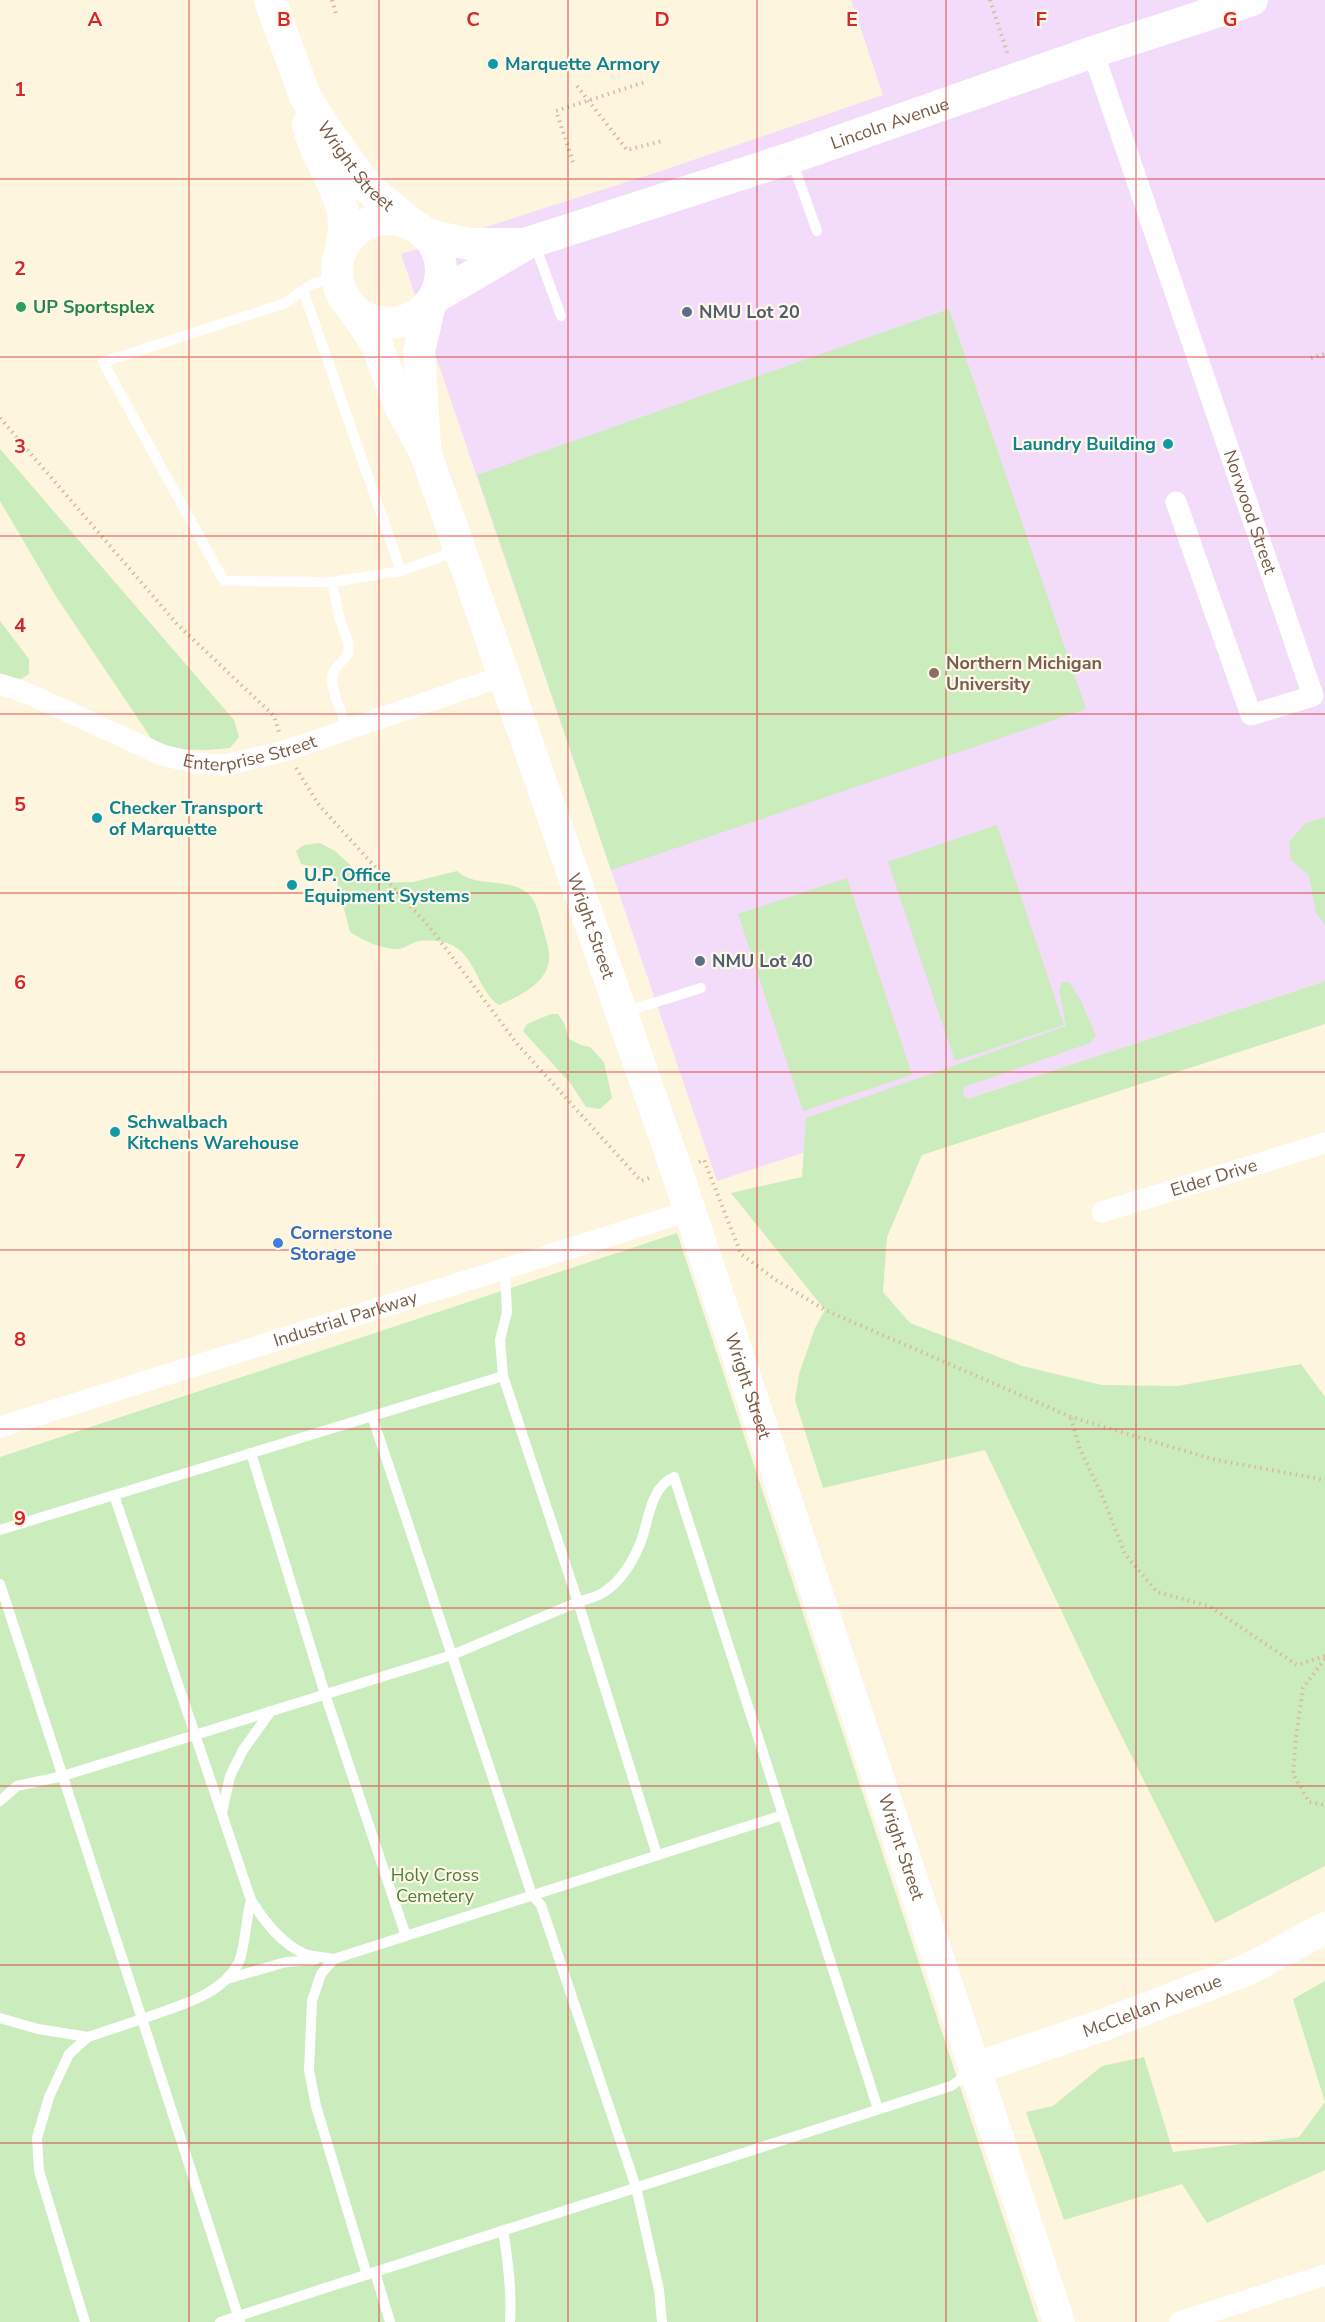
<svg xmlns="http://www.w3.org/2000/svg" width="1325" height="2322" font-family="'Nunito Sans',sans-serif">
<rect width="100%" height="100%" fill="#fef5df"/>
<path fill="#f2dcfa" d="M851,0H1325V981L717,1181L401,254L661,171L883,95Z"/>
<g fill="#cbecbd">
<path d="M949,309L1086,709L611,870L477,475Z"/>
<path d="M0,449L234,720L239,737L230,748L207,750L173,749L151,738L57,598L0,501Z"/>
<path d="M0,621L29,659V674L21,679L0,675Z"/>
<path d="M1325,817V925L1316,913L1309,875L1291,860L1289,842L1306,823Z"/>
<path d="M997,825L1064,1025L955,1061L888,862Z"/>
<path d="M320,843L335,851L370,883L413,882L457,871C475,888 506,877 526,892C536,899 539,914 542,925C544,934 548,943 549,952C552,982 521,995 499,1005C476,990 476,952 447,943C441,941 427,940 420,941C412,942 406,948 398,949C380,949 365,941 350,932L337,882L330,871L301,864L296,851L304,845Z"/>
<path d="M847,878L912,1075L803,1111L738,914Z"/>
<path d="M1325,981V1024L922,1155L887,1237L883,1292L910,1323L1022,1366L1102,1385L1177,1386L1301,1364L1325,1397V1866L1215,1923L1105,1703L985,1450L823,1488L795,1400L799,1374L815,1328L825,1310L731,1193L802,1177L806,1118L1066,1026L1059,989L1062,982H1069L1080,999L1096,1036L1090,1043L964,1087L963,1095L967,1099Z"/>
<path d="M551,1014H558L564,1023L569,1039L581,1045L590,1047L604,1062L612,1098L600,1109L586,1107L571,1084L523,1031L527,1024Z"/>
<path d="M677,1233L1038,2322H0V1457Z"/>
<path d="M1325,1981V2170L1207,2223L1182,2184L1064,2220L1026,2112L1053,2106L1102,2066L1144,2057L1173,2152L1299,2137L1325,2102L1293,1999Z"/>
</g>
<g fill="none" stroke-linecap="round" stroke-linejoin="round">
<g stroke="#dab998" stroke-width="4" stroke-dasharray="1.5 4.5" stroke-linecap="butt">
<path d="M332,0L337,17"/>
<path d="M990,0L1008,55"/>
<path d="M577,86L627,150L662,141"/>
<path d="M573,162L556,111L645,82"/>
<path d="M1311,358L1325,354"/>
<path d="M0,418L177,624L274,716L279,732"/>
<path d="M296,768L319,805L432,930L518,1045L641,1181L652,1177"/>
<path d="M699,1162L704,1160L741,1254L776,1280L825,1310L1071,1417L1212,1459L1325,1480"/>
<path d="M1071,1418L1080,1449L1101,1493L1125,1554L1157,1592L1209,1606L1297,1665L1325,1656"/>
<path d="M1325,1659L1303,1688L1296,1737L1293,1774L1309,1802L1325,1805"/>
</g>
<g stroke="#fff" stroke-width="10">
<path d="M792,161L817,231"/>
<path d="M535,245L561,316"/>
<path d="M303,290L314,283L338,279"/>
<path d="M401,571L332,582L224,581L103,362L286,303L303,290L401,571L457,551"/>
<path d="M332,582L340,620L349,644L348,654C344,660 336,666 333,673C328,686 343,716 348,729"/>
<path d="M625,1012L701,988"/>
<path d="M503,1376L500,1340L507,1312L505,1269"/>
<path d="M372,1416L532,1895L541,1905L636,2187L659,2290L662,2322"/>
<path d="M251,1453L325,1694L406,1936"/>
<path d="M114,1495L251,1900C264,1921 281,1944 305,1954C313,1957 325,1957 334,1959"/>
<path d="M0,1530L503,1376L578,1602C587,1599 597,1597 604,1592C621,1581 632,1563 640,1544C649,1522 649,1488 674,1477L878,2109"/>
<path d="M0,1584L142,2019L88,2037L69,2054L49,2097L37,2138L39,2171L85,2322"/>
<path d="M0,1801L17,1786L63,1776L452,1655L578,1602L657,1855"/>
<path d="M222,1813L230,1776L243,1750L271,1711"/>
<path d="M227,1979L286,1962L315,1960"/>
<path d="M0,2018L38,2029L88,2037"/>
<path d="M503,2230C508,2261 512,2291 510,2322"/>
<path d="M375,2272L390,2322"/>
<path d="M367,2275L316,2106L309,2070L312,2001L321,1974L334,1959L783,1815"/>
<path d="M220,2322L951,2086L972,2071"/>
<path d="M240,2322L142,2019C174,2007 220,1997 238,1964C245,1950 246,1918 251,1900"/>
</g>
<g stroke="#fff" stroke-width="21">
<path id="s1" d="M1093,52L1313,696L1251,715L1176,502"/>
<path id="s2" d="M0,684L29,694L162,755L196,763L225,765L285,751L503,676"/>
<path id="s3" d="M1102,1212L1325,1143"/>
<path id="s4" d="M0,1427L689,1211"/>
<path d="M1180,2322L1325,2275"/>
</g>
<g stroke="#fff" stroke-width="32">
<path id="s5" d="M270,0L305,96L327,131L368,188L413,225"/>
<path d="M308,124C315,158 345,193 344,227C344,235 342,243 341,251"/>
<circle cx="389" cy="271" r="52"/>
<path d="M425,234L468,244H524"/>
<path id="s6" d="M434,298L528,243L791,158L1093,52L1252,0"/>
<path id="s7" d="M353,309L376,343L400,406L425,452L460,550L676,1169L1059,2322"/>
<path d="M425,445L419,352L430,304"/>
<path id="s8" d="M974,2069L1106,2024L1249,1969L1325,1928"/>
</g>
</g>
<path fill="none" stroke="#d62828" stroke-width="1.5" stroke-opacity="0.55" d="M189,0V2322M379,0V2322M568,0V2322M757,0V2322M946,0V2322M1136,0V2322M0,179H1325M0,357H1325M0,536H1325M0,714H1325M0,893H1325M0,1072H1325M0,1250H1325M0,1429H1325M0,1608H1325M0,1786H1325M0,1965H1325M0,2143H1325"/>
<g fill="#0f9aa8" stroke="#fff8e7" stroke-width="2">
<circle cx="493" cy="64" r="6"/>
<circle cx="1168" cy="444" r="6"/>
<circle cx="97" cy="818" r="6"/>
<circle cx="292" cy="885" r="6"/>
<circle cx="115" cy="1132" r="6"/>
</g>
<circle fill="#2e9e5b" stroke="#fff8e7" stroke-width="2" cx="21" cy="307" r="6"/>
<g fill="#5c6f8a" stroke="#fff8e7" stroke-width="2">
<circle cx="687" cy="312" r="6"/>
<circle cx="700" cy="961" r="6"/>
</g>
<circle fill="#8d6e63" stroke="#fff8e7" stroke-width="2" cx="934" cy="673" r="6"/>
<circle fill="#3f7fe0" stroke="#fff8e7" stroke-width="2" cx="278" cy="1243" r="6"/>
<g text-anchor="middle" stroke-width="4.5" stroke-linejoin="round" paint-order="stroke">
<g font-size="18" font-weight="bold" fill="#0d838f" stroke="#fff8e7" text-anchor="start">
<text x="505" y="70">Marquette Armory</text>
<text x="1156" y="450" text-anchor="end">Laundry Building</text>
<text x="109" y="814">Checker Transport<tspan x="109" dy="21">of Marquette</tspan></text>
<text x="304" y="881">U.P. Office<tspan x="304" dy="21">Equipment Systems</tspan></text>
<text x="127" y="1128">Schwalbach<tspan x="127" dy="21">Kitchens Warehouse</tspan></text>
</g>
<g font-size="18" fill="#765c45" stroke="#fff8e7">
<text dy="6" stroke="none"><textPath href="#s6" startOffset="490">Lincoln Avenue</textPath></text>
<text dy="6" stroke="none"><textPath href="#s5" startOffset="189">Wright Street</textPath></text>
<text dy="6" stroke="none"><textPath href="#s1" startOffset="486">Norwood Street</textPath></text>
<text dy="6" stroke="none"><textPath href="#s2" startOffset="267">Enterprise Street</textPath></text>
<text dy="6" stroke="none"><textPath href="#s7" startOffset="663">Wright Street</textPath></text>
<text dy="6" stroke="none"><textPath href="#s3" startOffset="117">Elder Drive</textPath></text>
<text dy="6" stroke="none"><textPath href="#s4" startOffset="362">Industrial Parkway</textPath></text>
<text dy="6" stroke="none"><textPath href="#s7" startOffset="1149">Wright Street</textPath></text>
<text dy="6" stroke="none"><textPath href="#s7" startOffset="1635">Wright Street</textPath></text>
<text dy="6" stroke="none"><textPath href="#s8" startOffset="189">McClellan Avenue</textPath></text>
</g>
<g font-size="18" font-weight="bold" fill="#27864d" stroke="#fff8e7" text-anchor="start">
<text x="33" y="313">UP Sportsplex</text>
</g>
<g font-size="18" font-weight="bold" fill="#4e5e75" stroke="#fff8e7" text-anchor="start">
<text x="699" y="318">NMU Lot 20</text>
<text x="712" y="967">NMU Lot 40</text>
</g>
<g font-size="18" font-weight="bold" fill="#785e54" stroke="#fff8e7" text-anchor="start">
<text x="946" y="669">Northern Michigan<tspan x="946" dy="21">University</tspan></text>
</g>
<g font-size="18" font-weight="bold" fill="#366cbe" stroke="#fff8e7" text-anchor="start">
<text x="290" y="1239">Cornerstone<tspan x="290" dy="21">Storage</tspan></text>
</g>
<g font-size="18" fill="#497e3c" stroke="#fff8e7">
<text x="435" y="1881">Holy Cross<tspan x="435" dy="21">Cemetery</tspan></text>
</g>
</g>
<g font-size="20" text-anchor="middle" font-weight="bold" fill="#d62828" stroke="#fff8e7" stroke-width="4.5" stroke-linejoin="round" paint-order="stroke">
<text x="95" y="26">A</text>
<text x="284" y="26">B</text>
<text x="473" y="26">C</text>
<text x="662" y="26">D</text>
<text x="852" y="26">E</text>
<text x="1041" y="26">F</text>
<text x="1230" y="26">G</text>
<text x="20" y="96">1</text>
<text x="20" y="275">2</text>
<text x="20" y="453">3</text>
<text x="20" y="632">4</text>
<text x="20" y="811">5</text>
<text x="20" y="989">6</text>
<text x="20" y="1168">7</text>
<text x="20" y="1346">8</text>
<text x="20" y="1525">9</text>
</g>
</svg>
